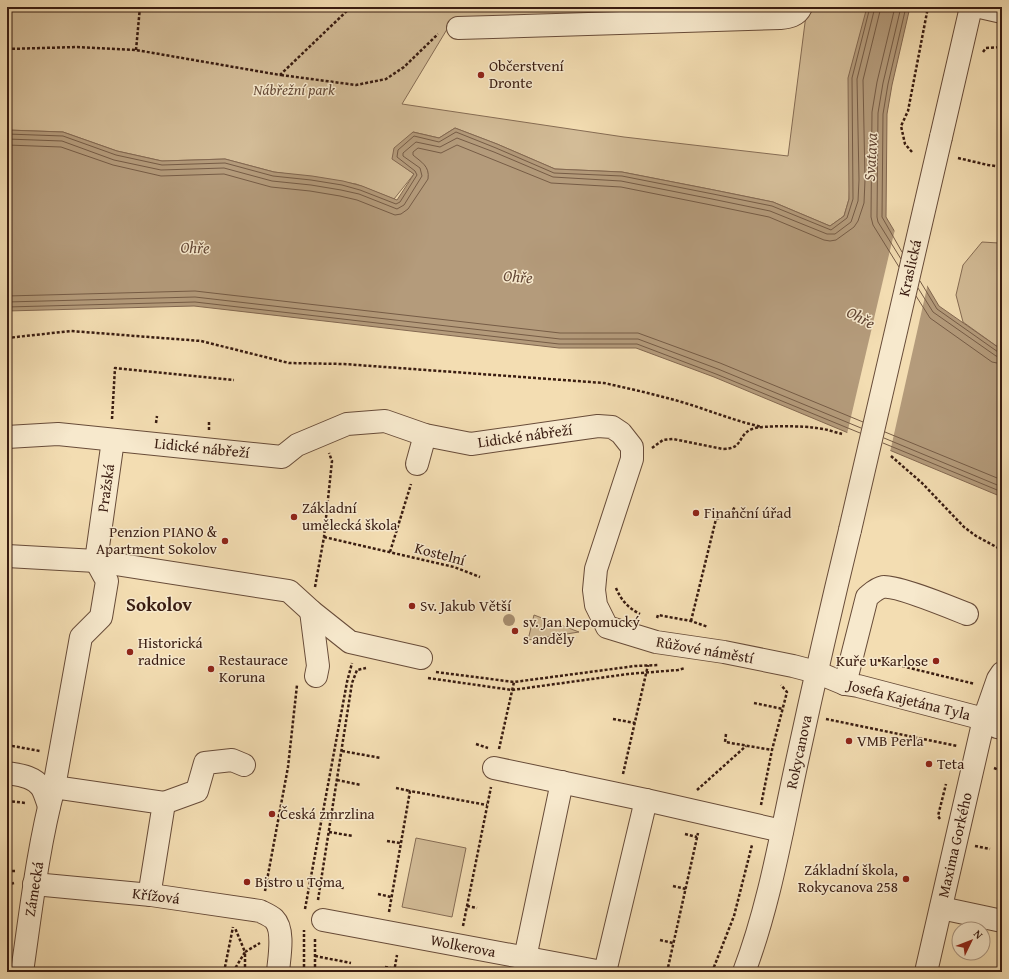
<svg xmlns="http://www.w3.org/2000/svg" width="1009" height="979" font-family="'Gentium Book Plus',serif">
<rect width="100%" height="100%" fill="#f3ddb2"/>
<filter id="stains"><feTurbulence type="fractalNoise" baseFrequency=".005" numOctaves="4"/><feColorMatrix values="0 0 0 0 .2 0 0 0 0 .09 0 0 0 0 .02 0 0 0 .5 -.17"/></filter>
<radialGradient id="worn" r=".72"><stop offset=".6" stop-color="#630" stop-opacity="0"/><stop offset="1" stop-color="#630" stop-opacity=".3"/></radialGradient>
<g fill="#d3bc97" stroke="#866c54">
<path d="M7,7H751L452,21L402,104L624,137L788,156L807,7H867L850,180L849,199L844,216L830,226L773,202L714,190L622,172L555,169L497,144L455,128L439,138L413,132L393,159L414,174L394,199L356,184L274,172L225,159L162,161L117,151L63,132L7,130Z"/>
<path d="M982,242L999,243L1002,252V350L963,322L956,295L963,265Z"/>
<path d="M534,615L579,632L528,640Z"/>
<path d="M416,838L466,848L452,917L402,907Z"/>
</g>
<path fill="#b49b7b" stroke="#836851" d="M867,7H910L892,85L887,114L886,217L939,306L1002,350V497L714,377L636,348H559L194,306L7,311V130L63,132L117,151L162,161L225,159L274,172L312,176L343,181L362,186L397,200L414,174L392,159L394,148L413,132L439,138L455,128L497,144L555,169L622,172L714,190L773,202L830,226L844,216L849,199L848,78Z"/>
<path fill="#f3ddb2" d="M895,229L928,283L890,452L847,434Z"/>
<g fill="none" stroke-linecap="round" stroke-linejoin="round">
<g stroke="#765c46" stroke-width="1">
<path d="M895,7L877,82L872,112L871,217L873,225L899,267"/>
<path d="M7,134L63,136L116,155L162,165L225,163L273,176L311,180L342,185L360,190L396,204L400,202L417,175L415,171L397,157L398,150L414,136L439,142L456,132L496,148L554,173L622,176L713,194L772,206L831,230L847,218L853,199L852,78L870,7"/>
<path d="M7,139L62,141L114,160L161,170L224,168L272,181L311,185L341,190L359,194L397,209L404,205L422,176L420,168L403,156V153L416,142L440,147L457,138L494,152L553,177L621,181L712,199L770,211L827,234H835L851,222L858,201L859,180L857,79L875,7"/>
<path d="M7,145L61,147L113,165L161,176L224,174L271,187L310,191L340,196L357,200L395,215L401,214L408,209L428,179C430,166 421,162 413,155V152L418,148L441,153L457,145L551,183L621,187L711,205L769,217L824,240L830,241L836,240L854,227L858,221L864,203L865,180L863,80L881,7"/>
<path d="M902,252L882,217L883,114L888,84L906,7"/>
<path d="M901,259L878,222L877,217L878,113L883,83L901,7"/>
<path d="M920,281L937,309L998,352L1002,353"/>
<path d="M918,288L933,312L996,356L1002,358"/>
<path d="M7,296L195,291L560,333H638L720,363L863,422"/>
<path d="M916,296L930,318L992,362L1002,364"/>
<path d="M7,302L195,297L560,339H638L718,369L861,428"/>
<path d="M7,307L195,302L559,344H637L716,374L860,433"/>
<path d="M885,432L1002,480"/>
<path d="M884,438L1002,487"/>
<path d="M883,443L1002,492"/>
</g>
<defs>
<g id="minor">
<path d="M980,7L1002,12"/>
<path d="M458,28L780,18C789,17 797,16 801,7"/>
<path d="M941,137L971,7"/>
<path d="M7,437L58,434L282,457L297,445L347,424L385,421L425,435L471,444L598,426L612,427L621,433L632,447V459L596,569L594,590L596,605L607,627L656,642L724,652L793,666L816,672L845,684L858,686L984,719L997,727L1002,728"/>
<path d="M417,464L425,435"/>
<path d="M7,556L96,561L289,591L311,611L350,642L421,658"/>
<path d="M311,611L318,666L316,676"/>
<path d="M845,684L867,597C872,593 877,588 883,587C896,585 952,608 967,614"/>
<path d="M494,768L646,800L782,831"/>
<path d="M7,773C19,775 34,776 42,788C45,793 47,801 49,806"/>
<path d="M54,787L81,637L101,617L107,581L96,561L113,440"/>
<path d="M164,803L197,791L205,763L232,760L244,765"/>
<path d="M34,884L151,895L260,911C264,913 271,916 274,919C285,930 279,958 278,972"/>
<path d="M941,908L1002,921"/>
<path d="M323,920L602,972"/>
<path d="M525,958L562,782"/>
<path d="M22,972C31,910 38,847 54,787L164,803L151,884V895"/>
<path d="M605,972L646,800"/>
<path d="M744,972C769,906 781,835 796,766C813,687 831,608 850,530"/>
<path d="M926,972L984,719L998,679L1002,673"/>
</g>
</defs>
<use href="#minor" stroke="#684c39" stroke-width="24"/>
<g stroke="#391c11" stroke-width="2.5" stroke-dasharray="3 2" stroke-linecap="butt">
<path d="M7,49L77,47L136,50L280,75L351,7"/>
<path d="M136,50L140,7"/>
<path d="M983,52L986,48L1002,47"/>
<path d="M281,75L356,85L386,79L404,67L438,34"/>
<path d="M912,152L905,144L901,126L908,111L928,7"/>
<path d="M958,158L988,165L1002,167"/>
<path d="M7,338L71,331L201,341L289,363L344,364L604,383C631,389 658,395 685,403C711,411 735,421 762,427"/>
<path d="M112,419L115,368L234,380"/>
<path d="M156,423L157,416"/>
<path d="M209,430V421"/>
<path d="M652,448L663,440L673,439L723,449C744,449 737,435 752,429C761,425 807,426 817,428C826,429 834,432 842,434"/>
<path d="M891,456L922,483L964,527L976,536L1002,550"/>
<path d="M324,537L454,567L480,577"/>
<path d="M390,552L411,484"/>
<path d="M315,587L324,537L332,461L329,453"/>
<path d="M616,588C621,600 628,608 640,614"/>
<path d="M657,618L658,615L691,621L708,627"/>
<path d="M691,621L716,519C727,517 731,516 735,506"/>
<path d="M873,659L975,684"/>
<path d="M436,672L514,682L635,666L659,665"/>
<path d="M428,678L512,690L628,674L678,670L685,668"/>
<path d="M754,703L783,709"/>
<path d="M613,719L635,723"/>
<path d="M826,719L957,746"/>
<path d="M726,734L725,742L772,750"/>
<path d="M476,744L488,748"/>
<path d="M7,745L40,751"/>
<path d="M499,749L514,682"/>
<path d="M342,751L381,758"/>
<path d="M994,768L1002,771"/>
<path d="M623,774L648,665"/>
<path d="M337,780L361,785"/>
<path d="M396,788L410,791"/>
<path d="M697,790L746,746"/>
<path d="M7,801L26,803"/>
<path d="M761,805L772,750L787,692L781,685"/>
<path d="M940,819L938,816L946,784"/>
<path d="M329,832L353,836"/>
<path d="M685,834L697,837"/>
<path d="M387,841L400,843"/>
<path d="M975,846L990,849"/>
<path d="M7,871H15"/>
<path d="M321,884L344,888"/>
<path d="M7,885L14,883"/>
<path d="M673,886L686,889"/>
<path d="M265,891L288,767L297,685"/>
<path d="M378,894L391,897"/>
<path d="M318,900L352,683L357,670L366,668"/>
<path d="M467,906L477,908"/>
<path d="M305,909L347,682L352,663"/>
<path d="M389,912L410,791L487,805"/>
<path d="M463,926L491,787"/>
<path d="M660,940L673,943"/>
<path d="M315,956L351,963"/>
<path d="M385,967L395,969"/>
<path d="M224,972L233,927"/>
<path d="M233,972L245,952L235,928"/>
<path d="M245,972V952L260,943"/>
<path d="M304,972V930"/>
<path d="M315,972V939"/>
<path d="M394,972L397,955"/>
<path d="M667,972L698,833"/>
<path d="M712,972L734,916L752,845"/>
</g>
<use href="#minor" stroke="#f7e9cd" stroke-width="22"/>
<defs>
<path id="minor-bridge" d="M850,530L941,137"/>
</defs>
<use href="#minor-bridge" stroke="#684c39" stroke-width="24" stroke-linecap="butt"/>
<use href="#minor-bridge" stroke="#f7e9cd" stroke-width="22"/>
</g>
<circle fill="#a68d6f" cx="509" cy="620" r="6"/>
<g fill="#8f2418" stroke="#f7e9cd" stroke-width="1.5">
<circle cx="481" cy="75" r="4"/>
<circle cx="696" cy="513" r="4"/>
<circle cx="294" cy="517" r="4"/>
<circle cx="225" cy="541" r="4"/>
<circle cx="412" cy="606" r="4"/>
<circle cx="515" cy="631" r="4"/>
<circle cx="130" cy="652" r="4"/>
<circle cx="936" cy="661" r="4"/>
<circle cx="211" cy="669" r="4"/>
<circle cx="849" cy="741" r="4"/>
<circle cx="929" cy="764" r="4"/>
<circle cx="272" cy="814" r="4"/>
<circle cx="906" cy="879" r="4"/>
<circle cx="247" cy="882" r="4"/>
</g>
<g text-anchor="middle" stroke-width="3" stroke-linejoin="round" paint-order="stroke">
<g font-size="15" fill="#391c11" stroke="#f7e9cd" text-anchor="start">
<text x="489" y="71">Občerstvení<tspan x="489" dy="17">Dronte</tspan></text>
<text x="302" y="513">Základní<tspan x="302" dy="17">umělecká škola</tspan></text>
<text x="704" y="518">Finanční úřad</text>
<text x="217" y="537" text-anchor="end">Penzion PIANO &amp;<tspan x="217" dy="17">Apartment Sokolov</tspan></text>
<text x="420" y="611">Sv. Jakub Větší</text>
<text x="523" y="627">sv. Jan Nepomucký<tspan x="523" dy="17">s anděly</tspan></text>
<text x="138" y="648">Historická<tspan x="138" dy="17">radnice</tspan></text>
<text x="219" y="665">Restaurace<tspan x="219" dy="17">Koruna</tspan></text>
<text x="928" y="666" text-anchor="end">Kuře u Karlose</text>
<text x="857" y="746">VMB Perla</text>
<text x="937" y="769">Teta</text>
<text x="280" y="819">Česká zmrzlina</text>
<text x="898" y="875" text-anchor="end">Základní škola,<tspan x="898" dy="17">Rokycanova 258</tspan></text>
<text x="255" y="887">Bistro u Toma</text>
</g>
<g font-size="15" font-style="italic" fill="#674c39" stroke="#f7e9cd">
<text x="294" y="95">Nábřežní park</text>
</g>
<g font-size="15" fill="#391c11" stroke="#f7e9cd">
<text transform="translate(910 268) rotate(-77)" y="5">Kraslická</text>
<text transform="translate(525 436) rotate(-8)" y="5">Lidické nábřeží</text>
<text transform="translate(202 448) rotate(6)" y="5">Lidické nábřeží</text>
<text transform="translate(106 488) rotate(-82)" y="5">Pražská</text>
<text transform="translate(440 554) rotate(15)" y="5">Kostelní</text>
<text transform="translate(705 650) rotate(10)" y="5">Růžové náměstí</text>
<text transform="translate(909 700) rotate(14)" y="5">Josefa Kajetána Tyla</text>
<text transform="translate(799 752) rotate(-78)" y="5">Rokycanova</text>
<text transform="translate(955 845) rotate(-77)" y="5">Maxima Gorkého</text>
<text transform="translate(34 889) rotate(-81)" y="5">Zámecká</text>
<text transform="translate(156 896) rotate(7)" y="5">Křížová</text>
<text transform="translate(463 946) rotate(11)" y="5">Wolkerova</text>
</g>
<g font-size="16" font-style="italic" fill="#644836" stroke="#f7e9cd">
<text transform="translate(870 157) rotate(-87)" y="6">Svatava</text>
<text transform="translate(195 247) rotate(2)" y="6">Ohře</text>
<text transform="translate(518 276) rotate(5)" y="6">Ohře</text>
<text transform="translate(861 317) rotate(28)" y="6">Ohře</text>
</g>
<g font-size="19" font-weight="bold" fill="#391c11" stroke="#f7e9cd">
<text x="159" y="611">Sokolov</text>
</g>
</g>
<rect width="1009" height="979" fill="none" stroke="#f3ddb2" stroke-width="24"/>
<rect x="8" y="8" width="993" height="963" fill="none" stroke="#391c11" stroke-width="2"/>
<rect x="12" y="12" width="985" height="955" fill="none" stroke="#391c11"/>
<g transform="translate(971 941) rotate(47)"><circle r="19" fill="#f7e9cd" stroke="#ab9782"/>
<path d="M0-3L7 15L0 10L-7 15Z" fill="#8f2418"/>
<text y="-6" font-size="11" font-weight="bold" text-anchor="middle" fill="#391c11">N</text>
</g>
<rect width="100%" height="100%" filter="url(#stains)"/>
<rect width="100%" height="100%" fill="url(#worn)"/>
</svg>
